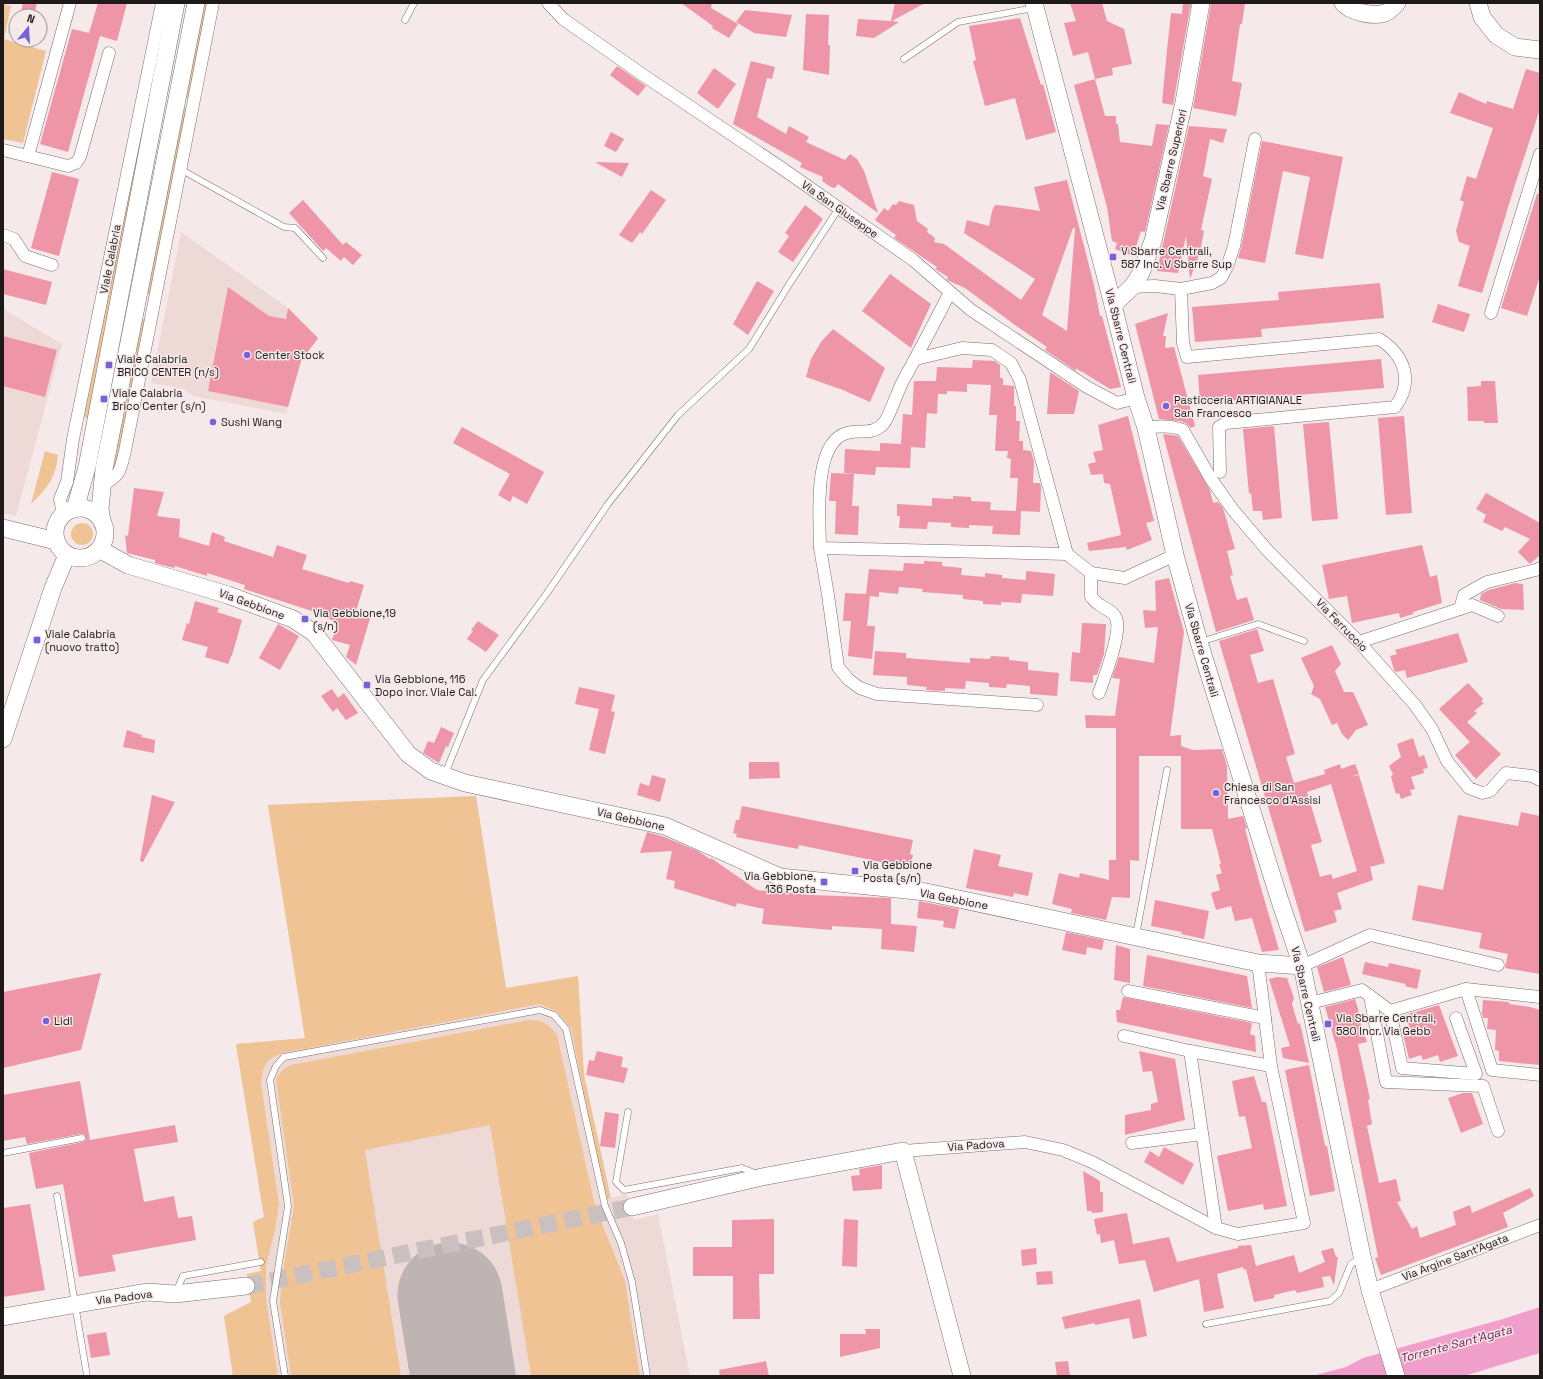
<svg xmlns="http://www.w3.org/2000/svg" width="1543" height="1379" font-family="'Space Grotesk',sans-serif">
<rect width="100%" height="100%" fill="#f5eae9"/>
<g fill="#eddad7">
<path d="M181,232L288,308L318,339L301,361L286,414L193,396L184,389L151,383Z"/>
<path d="M3,309L62,344L16,516L3,513Z"/>
<path d="M476,796L506,988L578,976L584,1075L611,1198L627,1194L634,1220L658,1214L690,1376H233L224,1316L251,1302L247,1274L261,1271L253,1222L264,1217L236,1044L305,1038L268,805Z"/>
</g>
<g fill="#f0c395">
<path d="M167,3L88,418L84,417Z"/>
<path d="M203,3H208L189,98L184,97Z"/>
<path d="M3,4L11,6L4,39L46,51L23,143L3,139Z"/>
<path d="M182,108L187,109L151,294L144,293Z"/>
<path d="M137,318L147,320L115,469L108,468Z"/>
<path d="M45,451L58,455C55,479 48,487 31,504Z"/>
<circle cx="82" cy="534" r="11"/>
<path d="M476,796L506,988L578,976L584,1075L611,1199H605L571,1028L557,1012L540,1004L283,1053C265,1059 263,1066 261,1084L279,1204L275,1230L266,1266V1300L278,1376H233L224,1316L251,1302L247,1274L261,1271L253,1222L264,1217L236,1044L305,1038L268,805Z"/>
<path d="M529,1020C542,1020 549,1024 557,1035L595,1206L625,1281L640,1376H531L490,1125L365,1150L401,1376H291L280,1302L283,1271L294,1206L276,1080C280,1072 283,1068 291,1065Z"/>
</g>
<path fill="#f09fca" d="M1540,1307V1353L1464,1376H1312L1346,1367L1363,1358L1503,1319Z"/>
<g fill="none" stroke-linecap="round" stroke-linejoin="round">
<path stroke="#bdb4b3" stroke-width="105" d="M450,1295L463,1376"/>
</g>
<g fill="#ee95a7" fill-rule="evenodd">
<path d="M23,3H37L34,16H20Z"/>
<path d="M98,3H127L117,41L100,36L68,152L40,144L72,29L89,33Z"/>
<path d="M681,3H712L711,8L738,24L729,38L712,28L713,26Z"/>
<path d="M895,3H925L892,21L899,22L874,38L856,36L858,19L891,21Z"/>
<path d="M1070,3H1102L1107,21L1124,29L1132,64L1112,68L1113,75L1095,79L1105,116H1116V124H1118L1120,142L1152,146L1156,124L1169,125L1145,232L1141,231L1133,256L1115,249L1117,243L1112,241L1107,207L1074,85L1095,79L1088,52L1073,56L1064,23L1076,21Z"/>
<path d="M1183,3H1191L1173,105L1162,103L1167,50L1171,13L1182,14Z"/>
<path d="M1211,3H1245L1242,24H1240L1232,81L1242,83L1236,116L1193,108Z"/>
<path d="M745,10L792,15L786,37L754,33L736,22Z"/>
<path d="M806,14L829,15L828,45H830L829,75L803,70Z"/>
<path d="M1020,18L1041,85L1043,84L1056,132L1026,140L1015,98L985,106L973,61L976,60L969,26Z"/>
<path d="M751,61L775,67L772,79L767,78L757,117L786,134L789,126L809,137L806,142L845,160L850,154L857,159L864,171L878,213L838,184L835,188L831,187L822,181L823,177L800,167L802,163L733,124Z"/>
<path d="M617,66L646,86L638,96L610,75Z"/>
<path d="M714,68L736,84L718,109L697,93Z"/>
<path d="M1526,69L1540,73V109L1513,191L1482,293L1458,286L1470,246L1459,242L1456,231L1464,202L1460,200L1467,176L1476,179L1493,128L1450,113L1459,92L1486,104L1487,101L1513,109Z"/>
<path d="M1189,126L1227,129L1223,143L1210,139L1203,176L1212,179L1201,230L1204,231L1200,252L1190,279L1186,236L1178,273L1157,271Z"/>
<path d="M611,132L624,139L616,152L604,146Z"/>
<path d="M1262,141L1343,157L1323,259L1295,254L1310,177L1283,171L1265,263L1238,258L1241,248Z"/>
<path d="M595,162L629,163L622,177Z"/>
<path d="M52,172L79,179L59,256L31,248Z"/>
<path d="M1067,180L1094,285L1100,316H1102L1121,387L1110,389L1084,373V371L1083,373L1076,368V371L1045,350L1047,347L1015,325L965,288L949,281L947,280L948,277L935,269L937,267L894,238L896,235L875,220L884,208L888,211L893,204L896,205L899,201L914,205L917,221L928,229L927,232L935,238L934,242L944,244L1021,300L1035,279L964,233L967,220L989,226L992,211L995,205L1007,206L1040,211L1034,187ZM1073,228H1075L1067,331L1042,315Z"/>
<path d="M651,190L666,200L642,234L640,232L632,243L619,235Z"/>
<path d="M1537,194H1540V276L1527,316L1501,308Z"/>
<path d="M303,200L343,245L346,242L362,255L353,265L344,257L341,261L326,248L323,251L289,213Z"/>
<path d="M805,205L823,219L793,262L778,252L789,236L785,233Z"/>
<path d="M3,269L52,282L46,305L3,294Z"/>
<path d="M890,274L931,304L911,348L862,311Z"/>
<path d="M757,281L774,291L748,335L733,324Z"/>
<path d="M1380,283L1384,318L1261,329L1262,337L1195,342L1192,307L1279,300L1278,292Z"/>
<path d="M228,287L269,316L286,319L288,308L318,338L301,361L288,407L208,391Z"/>
<path d="M1438,304L1470,314L1464,332L1432,322Z"/>
<path d="M1168,313L1163,336H1166L1165,348L1174,347L1195,426L1191,428L1186,423L1180,421L1159,419L1135,324Z"/>
<path d="M833,329L885,368L870,402L843,390L806,377L811,359L821,342Z"/>
<path d="M3,336L57,350L45,397L3,386Z"/>
<path d="M1381,359L1384,388L1200,403L1198,375Z"/>
<path d="M973,360L995,361L1000,365V378H1003V385L1014,386V406H1016V421H1020L1019,441H1023V450L1031,451L1034,461L1033,483H1040L1041,487L1040,512L1021,511L1020,535L992,534L993,526L969,525V528L951,527V523L928,522L927,529L899,528L900,516H897V504L932,506V498L953,499V496L971,497V501L991,502L990,510L1016,511L1018,478H1010L1011,459L1007,458L1008,451H995L997,415H989L991,385L967,384V392L947,391V394H938L937,414L927,413L925,448L911,447L910,468L876,467L875,475L844,473L845,449L880,451V443L901,444L903,414L912,415L914,381H936L937,367L972,368Z"/>
<path d="M1050,372L1079,391L1074,414H1047Z"/>
<path d="M1481,381H1495L1498,423H1484V421H1468L1467,387L1481,386Z"/>
<path d="M1128,416L1154,521L1146,523L1152,540L1127,550L1126,547L1089,551L1087,543L1121,535V534L1110,484L1104,483L1103,474L1091,475L1088,464L1096,462L1093,452L1103,450L1098,425Z"/>
<path d="M1404,416L1412,513L1386,515L1378,418Z"/>
<path d="M1329,422L1338,519L1312,521L1303,424Z"/>
<path d="M1274,426L1282,518L1263,520L1262,511H1253L1251,493L1249,494L1243,429Z"/>
<path d="M462,427L544,472L527,504L513,496L510,502L498,495L510,474L453,443Z"/>
<path d="M1163,434L1178,436L1210,490L1213,503L1218,502L1223,508L1235,549L1227,551L1233,575L1230,576L1237,600L1247,597L1254,620L1216,632Z"/>
<path d="M831,473L854,474L852,506H859L858,535L835,534L836,501H829Z"/>
<path d="M134,488L164,492L157,516L180,519L179,537L209,546L212,532L225,537L224,541L273,557L277,545L307,555L302,569L349,583L350,581L364,585L356,611L371,615L356,665L346,657L350,645L332,640L338,622L314,614L315,612L244,589L245,585L207,573V576L175,566L174,568L155,563V560L127,553L125,535L128,536Z"/>
<path d="M1486,493L1540,523V555L1531,563L1530,564L1518,552L1530,539L1505,527L1502,531L1483,522L1486,515L1476,509Z"/>
<path d="M1422,545L1430,577L1437,575L1442,603L1413,612V614L1400,618L1399,613L1352,623L1347,596L1329,599L1322,565Z"/>
<path d="M924,561L942,562V566L962,568L961,575L985,577V573L1002,575V578L1026,580V571L1055,574L1053,596L1022,594L1021,603L1001,602V605L983,604V601L963,599V595L922,592L923,589L899,587L898,594L879,592V597L870,596L867,626H875L872,659L848,656L851,621H843L845,593L866,594L869,569L903,571L904,563L924,564Z"/>
<path d="M1169,578L1184,632L1170,736L1181,735V746L1193,750L1222,749L1227,766L1228,819L1243,816L1247,828L1245,829L1259,881L1279,950L1262,952L1252,918L1235,921L1231,906L1216,910L1211,893L1220,890L1216,875L1222,873L1219,864H1221L1212,829H1181V756H1139V861L1130,860V898L1112,897L1106,920L1071,913L1072,909L1052,904L1059,873L1079,878L1080,873L1109,880V860H1116V728H1086L1085,715L1115,716L1120,679L1112,678L1119,657L1154,663L1158,627L1145,628L1143,610L1156,611L1155,581Z"/>
<path d="M1515,583L1523,584L1524,610L1501,609L1480,600L1481,594L1489,590Z"/>
<path d="M195,601L219,608L217,612L242,620L233,652L228,664L205,657L208,647L182,640L187,623L189,624Z"/>
<path d="M478,621L499,635L486,652L467,639L473,631L471,630Z"/>
<path d="M1082,623L1106,624L1104,654L1097,675H1093V683L1070,681L1072,652L1080,653Z"/>
<path d="M278,624L299,636L280,670L259,658Z"/>
<path d="M1257,629L1264,651L1250,655L1258,683L1273,679L1295,754L1286,757L1294,783L1325,774L1324,770L1340,764L1341,769L1355,764L1359,774L1350,777L1359,775L1385,863L1370,867L1373,880L1337,893L1342,909L1334,911L1337,922L1305,932L1219,641ZM1331,784L1357,871L1333,879L1331,874L1320,877L1311,845L1322,842L1307,792Z"/>
<path d="M1458,633L1468,662L1407,678L1405,670L1396,672L1394,670L1390,656L1397,654L1395,650Z"/>
<path d="M1332,645L1341,664L1335,671L1344,692H1353L1368,725L1356,730L1348,740L1342,734L1337,723L1332,725L1320,699L1311,694L1314,686L1301,658Z"/>
<path d="M875,651L906,653V658L970,663V658L990,659L991,656L1009,657V660L1028,662V670L1059,673L1057,696L1030,694V686L1007,684L1006,688L989,687V683L966,681L965,689L945,688V691L926,690L927,687L907,685V677L873,675Z"/>
<path d="M1468,683L1483,699L1481,701L1484,703L1474,711L1477,713L1467,722L1501,754L1476,779L1455,755L1470,742L1439,709Z"/>
<path d="M579,687L615,695L611,711L615,712L605,754L589,750L599,709L575,704Z"/>
<path d="M332,689L338,698L344,693L358,713L346,720L337,708L333,712L321,696Z"/>
<path d="M441,727L454,733L448,747L446,746L439,763L423,753L428,741L434,743Z"/>
<path d="M127,730L142,735L141,737L155,740L154,753L123,747Z"/>
<path d="M1413,738L1419,757L1424,755L1428,768L1423,769L1424,773L1411,777L1415,789L1410,790L1412,795L1401,799L1399,793L1396,794L1391,777L1393,774L1389,766L1401,757L1397,744Z"/>
<path d="M749,762H779L780,778L749,779Z"/>
<path d="M652,775L666,779L660,802L637,795L640,783L649,786Z"/>
<path d="M152,795L175,802L143,862L140,861Z"/>
<path d="M742,806L913,840L910,854L913,855L910,868L799,845L798,849L736,837L737,834L733,833L736,820H739Z"/>
<path d="M1521,812L1540,816V974L1505,968L1508,954L1479,948L1482,933L1412,920L1418,885L1443,890L1458,815L1518,826Z"/>
<path d="M647,832L662,836L698,851L710,859L711,858L757,890L811,895L891,898V924L917,926L914,952L881,949L882,929L832,926V930L762,924L764,909L737,903L736,907L674,888L675,881L666,879L672,851L640,853Z"/>
<path d="M974,849L1001,855L998,866L1033,873L1028,896L1014,893L1013,897L966,888Z"/>
<path d="M1155,900L1209,911L1204,939L1181,934L1182,932L1151,926Z"/>
<path d="M919,901L959,909L955,929L943,927L944,921L917,918Z"/>
<path d="M1066,932L1104,940L1102,950L1087,947L1086,955L1062,950Z"/>
<path d="M1116,945L1130,949V983L1114,980Z"/>
<path d="M1147,955L1247,976L1252,1008L1143,986Z"/>
<path d="M1343,957L1351,985L1324,992L1317,967Z"/>
<path d="M1365,962L1388,967L1389,963L1421,970L1417,989L1405,986L1406,984L1362,974Z"/>
<path d="M101,973L81,1050L3,1068V992Z"/>
<path d="M1277,977L1287,978L1294,998L1292,1004L1298,1024L1300,1023L1309,1063L1283,1058L1281,1048L1290,1046L1269,979Z"/>
<path d="M1123,997L1252,1023L1250,1034L1255,1036L1256,1052L1117,1022L1116,1010H1120Z"/>
<path d="M1355,999L1361,1019H1359L1367,1042L1358,1044L1370,1099L1368,1100L1372,1124L1367,1126L1379,1183L1396,1179L1401,1201L1397,1202L1412,1229L1417,1226L1420,1238L1456,1225L1453,1212L1470,1205L1472,1213L1530,1188L1534,1196L1503,1213L1508,1227L1381,1275L1375,1258L1378,1257L1337,1049L1325,1007Z"/>
<path d="M1483,1000L1509,1002V1004L1530,1007L1540,1010V1065L1499,1061V1051L1495,1050L1496,1030L1487,1029L1488,1018H1483L1482,1013Z"/>
<path d="M1439,1005L1458,1056L1440,1062L1438,1055L1423,1060L1421,1055L1409,1059L1403,1034L1411,1031L1405,1015Z"/>
<path d="M597,1051L623,1057L621,1067L628,1068L624,1083L586,1075L589,1060L594,1061Z"/>
<path d="M1139,1051L1175,1059L1185,1120L1125,1135V1115L1151,1110V1104L1158,1102L1152,1071L1143,1072Z"/>
<path d="M1309,1065L1325,1146H1327L1335,1191L1310,1196L1285,1070Z"/>
<path d="M1254,1076L1262,1102H1266L1287,1206L1264,1210L1263,1204L1228,1211L1217,1156L1252,1148L1245,1116L1239,1117L1232,1081Z"/>
<path d="M80,1081L90,1140L175,1125L178,1142L134,1149L144,1202L174,1196L178,1218L192,1216L196,1240L112,1255L116,1271L79,1277L63,1184L36,1189L29,1153L83,1142L86,1140V1137L84,1134H81L27,1144L25,1137L3,1141V1095Z"/>
<path d="M1463,1093H1472L1483,1124L1461,1133L1448,1098Z"/>
<path d="M605,1112L619,1114L615,1148L600,1146Z"/>
<path d="M1164,1147L1194,1164L1183,1185L1144,1162L1150,1151L1159,1157Z"/>
<path d="M882,1165V1189L853,1191L851,1176L860,1175L859,1169Z"/>
<path d="M1083,1171L1100,1181V1192H1103V1212L1092,1213V1211H1087Z"/>
<path d="M30,1204L45,1290L3,1297V1208Z"/>
<path d="M1127,1213L1133,1244L1169,1237L1177,1262L1238,1248V1246L1251,1245L1256,1266L1294,1255L1299,1273L1325,1262L1321,1251L1333,1248L1336,1257H1338L1334,1285L1330,1276L1322,1277L1324,1287L1297,1293L1295,1290L1274,1295V1298L1254,1302L1246,1269L1244,1270L1243,1267L1217,1274L1224,1308L1204,1312L1199,1279L1154,1292L1145,1260L1119,1264L1114,1240L1101,1243L1100,1234L1097,1235L1094,1219Z"/>
<path d="M774,1219V1274H759L760,1319H733V1276H693V1247H732V1220Z"/>
<path d="M844,1219L858,1220L857,1267L842,1266Z"/>
<path d="M1036,1248L1037,1264L1022,1266L1021,1250Z"/>
<path d="M1052,1271L1053,1284L1037,1285L1036,1272Z"/>
<path d="M1140,1299L1147,1336L1133,1339L1129,1318L1095,1325V1323L1065,1329L1062,1317Z"/>
<path d="M865,1329H880V1348L840,1357V1334H866Z"/>
<path d="M106,1332L110,1355L91,1358L87,1335Z"/>
<path d="M766,1361L769,1376H720L719,1370Z"/>
<path d="M1068,1361L1070,1376H1057L1055,1362Z"/>
</g>
<g fill="none" stroke-linecap="round" stroke-linejoin="round">
<path stroke="#cac0c0" stroke-width="17" stroke-dasharray="17 8" stroke-linecap="butt" d="M246,1286L632,1207"/>
<defs>
<g id="lane">
<path d="M405,20L414,3"/>
<path d="M904,59L958,22L1034,8"/>
<path d="M180,169L284,227L295,228L323,258"/>
<path d="M1200,642L1258,624L1304,641"/>
<path d="M445,774L483,680L547,593L608,504L678,415L749,349L790,283L839,208"/>
<path d="M1136,935L1167,770"/>
<path d="M628,1112L616,1182L624,1190L742,1168L757,1174"/>
<path d="M3,1153L82,1138"/>
<path d="M57,1196L87,1376"/>
<path d="M176,1292L183,1276L261,1262"/>
<path d="M1206,1324L1330,1301L1339,1293L1351,1264L1361,1257"/>
<path d="M285,1376L273,1301L288,1206L270,1080L276,1066L284,1057L540,1010L554,1015L566,1029L605,1206L621,1243L632,1282L647,1376"/>
</g>
<g id="street">
<path d="M548,3L563,19L643,75L780,167L913,260L971,310L1087,387L1117,403L1136,398"/>
<path d="M3,150L68,166L76,163L80,157L109,53"/>
<path d="M28,156L70,3"/>
<path d="M3,235L14,239L25,256L52,265"/>
<path d="M1132,287L1155,286L1181,289L1212,283L1221,278L1227,267L1234,246L1255,139"/>
<path d="M1181,289L1183,343L1187,357L1379,339C1405,355 1414,382 1395,407L1226,423L1219,427L1220,472"/>
<path d="M1491,313L1540,154"/>
<path d="M916,359L962,348L992,350L1011,363L1020,380L1067,554L820,548C820,520 812,442 847,433C860,429 873,436 884,423C890,415 897,392 903,381C919,352 935,322 950,292"/>
<path d="M1146,428C1159,426 1171,425 1183,430L1211,479L1233,510L1268,551L1359,642L1415,705L1432,729L1447,761L1469,788L1482,793L1490,791L1506,773L1532,776L1540,780"/>
<path d="M102,485C121,475 120,471 125,451L213,3"/>
<path d="M63,515L60,499L67,482L73,439L162,3"/>
<path d="M820,548L828,595L838,667L849,680L860,688L877,694L1037,705"/>
<path d="M1067,554L1091,573L1125,578L1175,555"/>
<path d="M1091,573V597C1094,600 1096,603 1100,605C1105,609 1111,610 1115,616C1124,629 1104,678 1099,693"/>
<path d="M1460,609L1464,595L1487,582L1536,570L1540,568"/>
<path d="M1359,642L1472,605L1498,616"/>
<path d="M1302,966L1370,935L1498,965"/>
<path d="M1466,989L1492,1070L1540,1075"/>
<path d="M1128,991L1265,1018"/>
<path d="M1370,996L1386,1082L1483,1086L1498,1131"/>
<path d="M1310,1003L1362,990L1390,1011L1402,1068L1476,1074L1456,1018"/>
<path d="M1390,1011L1466,989L1540,997"/>
<path d="M1124,1036L1190,1051L1271,1066"/>
<path d="M1190,1051L1216,1228"/>
<path d="M1132,1143L1202,1134"/>
<path d="M903,1151L1025,1142L1063,1150L1092,1162L1216,1228L1238,1234L1304,1223L1271,1066L1258,963"/>
<path d="M1370,1290L1540,1225"/>
</g>
<g id="secondary">
<path d="M1034,3L1113,305L1136,398L1146,428L1175,555L1199,642L1278,895L1302,966L1362,1256L1370,1290L1396,1376"/>
<path d="M1343,3C1350,12 1374,17 1385,13C1389,12 1394,6 1397,3"/>
<path d="M1478,3L1482,17L1496,35L1515,47L1540,50"/>
<path d="M1113,305L1132,287L1141,273L1153,241L1184,102L1201,3"/>
<circle cx="80" cy="533" r="25"/>
<path d="M75,509L87,467L176,3"/>
<path d="M102,522L100,509L104,469L196,3"/>
<path d="M3,528L56,541"/>
<path d="M99,549L128,565L228,595L293,619L314,633L408,754L431,771L465,783L665,826L780,877L926,892L1258,963L1302,966"/>
<path d="M3,739L53,588L67,555"/>
<path d="M632,1207L762,1177L903,1151L962,1376"/>
<path d="M3,1317L147,1292L175,1294L246,1286"/>
</g>
</defs>
<use href="#lane" stroke="#786f6e" stroke-width="7"/>
<use href="#street" stroke="#786f6e" stroke-width="13"/>
<use href="#secondary" stroke="#786f6e" stroke-width="18"/>
<use href="#lane" stroke="#fff" stroke-width="6"/>
<use href="#street" stroke="#fff" stroke-width="12"/>
<use href="#secondary" stroke="#fff" stroke-width="17"/>
</g>
<g fill="#7661db" stroke="#f5eae9" stroke-width="1.5">
<rect x="1109" y="253" width="8" height="8" rx="2"/>
<circle cx="247" cy="355" r="4"/>
<rect x="105" y="361" width="8" height="8" rx="2"/>
<rect x="100" y="395" width="8" height="8" rx="2"/>
<circle cx="1166" cy="406" r="4"/>
<circle cx="213" cy="422" r="4"/>
<rect x="301" y="615" width="8" height="8" rx="2"/>
<rect x="33" y="636" width="8" height="8" rx="2"/>
<rect x="363" y="681" width="8" height="8" rx="2"/>
<circle cx="1216" cy="793" r="4"/>
<rect x="851" y="867" width="8" height="8" rx="2"/>
<rect x="820" y="878" width="8" height="8" rx="2"/>
<circle cx="46" cy="1021" r="4"/>
<rect x="1324" y="1020" width="8" height="8" rx="2"/>
</g>
<g text-anchor="middle" stroke-width="3" stroke-linejoin="round" paint-order="stroke">
<g font-size="11" fill="#1e1a1a" stroke="#f5eae9">
<text transform="translate(1171 160) rotate(-77)" y="4">Via Sbarre Superiori</text>
<text transform="translate(840 209) rotate(35)" y="4">Via San Giuseppe</text>
<text transform="translate(110 259) rotate(-79)" y="4">Viale Calabria</text>
<text transform="translate(1121 336) rotate(76)" y="4">Via Sbarre Centrali</text>
<text transform="translate(252 604) rotate(20)" y="4">Via Gebbione</text>
<text transform="translate(1342 625) rotate(46)" y="4">Via Ferruccio</text>
<text transform="translate(1202 650) rotate(74)" y="4">Via Sbarre Centrali</text>
<text transform="translate(631 819) rotate(13)" y="4">Via Gebbione</text>
<text transform="translate(954 899) rotate(11)" y="4">Via Gebbione</text>
<text transform="translate(1306 994) rotate(77)" y="4">Via Sbarre Centrali</text>
<text transform="translate(976 1145) rotate(-4)" y="4">Via Padova</text>
<text transform="translate(1455 1257) rotate(-21)" y="4">Via Argine Sant'Agata</text>
<text transform="translate(124 1297) rotate(-7)" y="4">Via Padova</text>
</g>
<g font-size="11" fill="#1e1a1a" stroke="#f5eae9" text-anchor="start">
<text x="1121" y="255">V Sbarre Centrali,<tspan x="1121" dy="13">587 Inc. V Sbarre Sup</tspan></text>
<text x="255" y="359">Center Stock</text>
<text x="117" y="363">Viale Calabria<tspan x="117" dy="13">BRICO CENTER (n/s)</tspan></text>
<text x="112" y="397">Viale Calabria<tspan x="112" dy="13">Brico Center (s/n)</tspan></text>
<text x="1174" y="404">Pasticceria ARTIGIANALE<tspan x="1174" dy="13">San Francesco</tspan></text>
<text x="221" y="426">Sushi Wang</text>
<text x="313" y="617">Via Gebbione,19<tspan x="313" dy="13">(s/n)</tspan></text>
<text x="45" y="638">Viale Calabria<tspan x="45" dy="13">(nuovo tratto)</tspan></text>
<text x="375" y="683">Via Gebbione, 116<tspan x="375" dy="13">Dopo incr. Viale Cal.</tspan></text>
<text x="1224" y="791">Chiesa di San<tspan x="1224" dy="13">Francesco d'Assisi</tspan></text>
<text x="863" y="869">Via Gebbione<tspan x="863" dy="13">Posta (s/n)</tspan></text>
<text x="816" y="880" text-anchor="end">Via Gebbione,<tspan x="816" dy="13">136 Posta</tspan></text>
<text x="1336" y="1022">Via Sbarre Centrali,<tspan x="1336" dy="13">580 Incr. Via Gebb</tspan></text>
<text x="54" y="1025">Lidl</text>
</g>
<g font-size="12" font-style="italic" fill="#741752" stroke="#f5eae9">
<text transform="translate(1456 1344) rotate(-15)" y="4">Torrente Sant'Agata</text>
</g>
</g>
<rect width="1543" height="1379" fill="none" stroke="#1e1a1a" stroke-width="8"/>
<g transform="translate(28 28) rotate(18)"><circle r="19" fill="#f5eae9" stroke="#9f9796"/>
<path d="M0-3L7 15L0 10L-7 15Z" fill="#7661db"/>
<text y="-6" font-size="11" font-weight="bold" text-anchor="middle" fill="#1e1a1a">N</text>
</g>
</svg>
